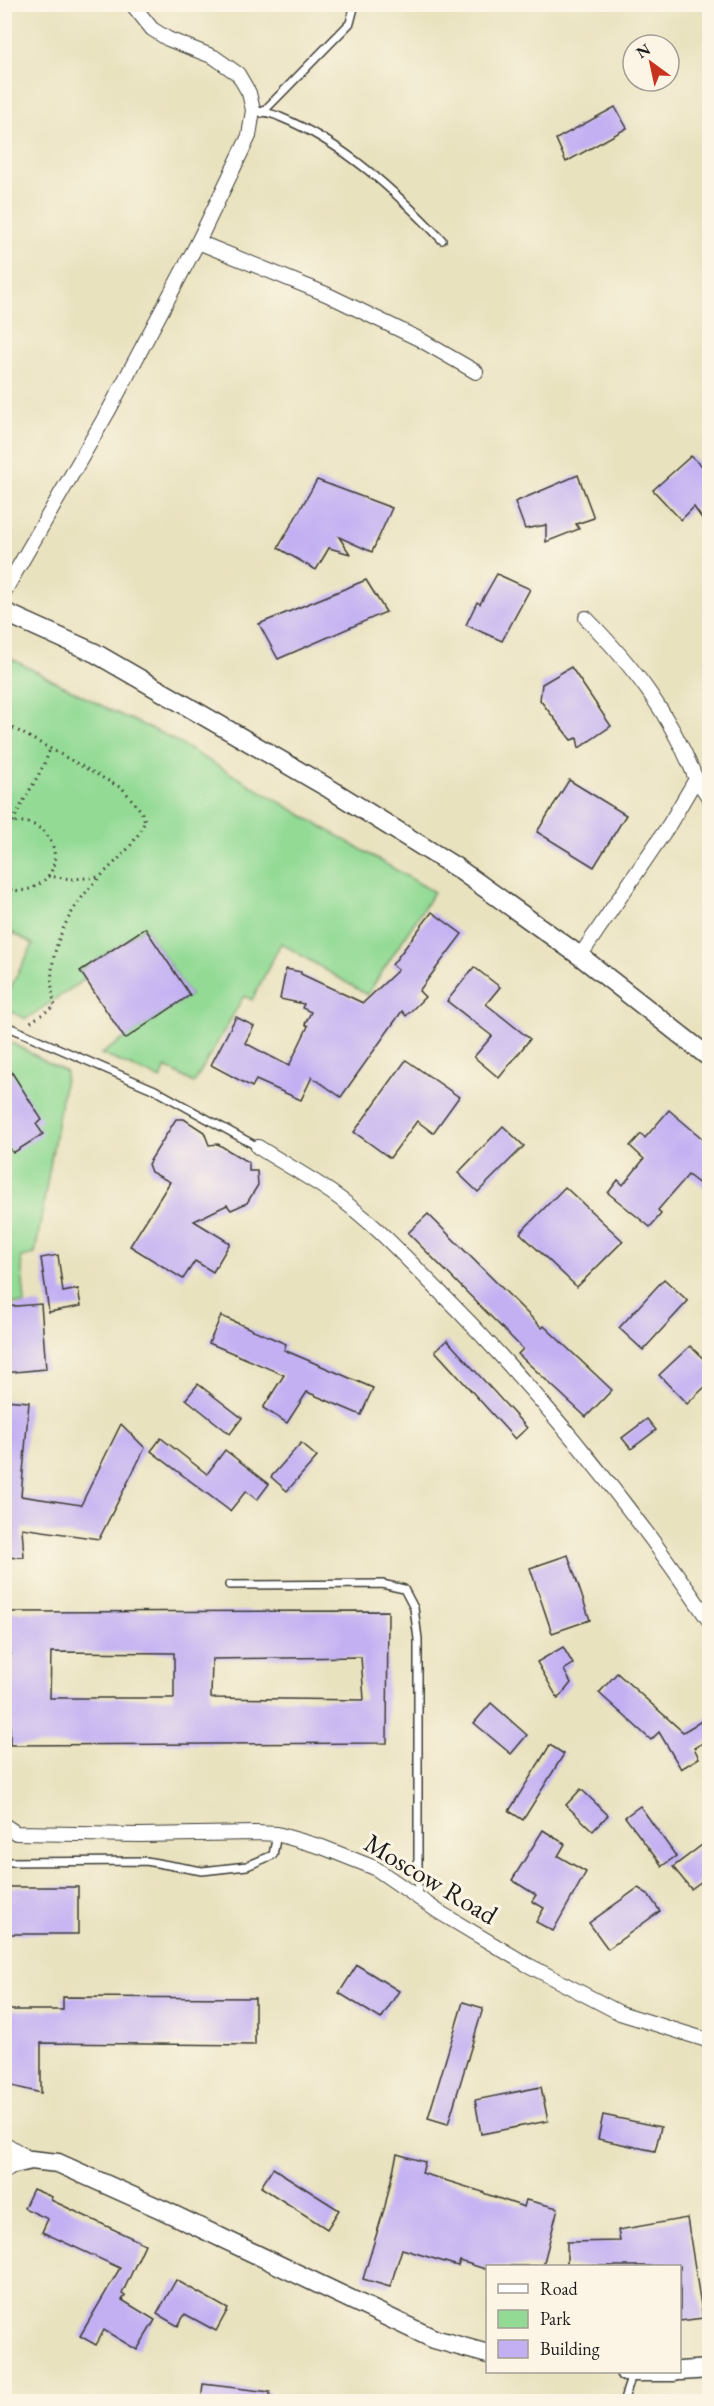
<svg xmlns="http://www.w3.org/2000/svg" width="714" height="2406" font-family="'EB Garamond',serif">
<rect width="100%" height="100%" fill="#fcf5e5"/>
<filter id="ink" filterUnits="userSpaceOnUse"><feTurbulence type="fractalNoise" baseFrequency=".0167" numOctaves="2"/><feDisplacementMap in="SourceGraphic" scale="12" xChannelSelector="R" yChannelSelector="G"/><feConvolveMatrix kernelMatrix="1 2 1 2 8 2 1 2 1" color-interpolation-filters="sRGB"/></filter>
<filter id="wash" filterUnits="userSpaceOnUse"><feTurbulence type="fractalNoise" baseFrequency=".008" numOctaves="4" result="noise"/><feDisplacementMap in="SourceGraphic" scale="24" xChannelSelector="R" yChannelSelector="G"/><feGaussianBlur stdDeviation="1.35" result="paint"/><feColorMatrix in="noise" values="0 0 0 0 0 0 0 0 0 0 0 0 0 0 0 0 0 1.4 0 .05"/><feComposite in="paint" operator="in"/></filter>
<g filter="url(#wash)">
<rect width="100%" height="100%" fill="#e9e2bf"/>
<g fill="#93da95" stroke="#587b58" stroke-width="1.5">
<path d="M4,655L112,711L163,734L434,892L367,995L281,943L252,1000L244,996L194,1083L166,1067L161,1079L101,1054L190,995L145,928L80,971L85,979L26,1019L5,1009V998L33,944L5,929Z"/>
<path d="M4,1039L66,1072L35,1254L21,1257L25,1304H5Z"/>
</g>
<g id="blocks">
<g fill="#c2b0f3" fill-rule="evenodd">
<path d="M615,107L627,128L566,162L556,139Z"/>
<path d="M691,456L710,473V530L694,507L681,520L653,490Z"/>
<path d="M578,475L594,518L576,524L579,529L546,542V525L525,529L515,502Z"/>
<path d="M317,480L392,508L372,552L339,537L350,554L329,548L316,570L278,548Z"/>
<path d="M497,574L530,589L502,641L466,625L477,602L480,604Z"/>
<path d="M366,580L386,612L278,659L259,624Z"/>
<path d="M571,667L611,726L579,748L577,738L571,740L540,700L542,684Z"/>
<path d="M569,780L626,815L594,867L537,832Z"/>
<path d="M432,912L462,934L419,991L425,997L406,1016L402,1011L341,1097L312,1077L301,1100L256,1080L252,1087L211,1065L236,1017L254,1026L245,1043L289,1066L308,1026L305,1024L311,1012L302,1008L304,1004L280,999L286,969L301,972V974L363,1003L398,970L392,965Z"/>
<path d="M145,928L190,995L125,1039L80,971Z"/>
<path d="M474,967L500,987L486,1004L530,1039L499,1078L474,1057L492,1036L447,1001Z"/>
<path d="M4,1060L42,1120L36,1124L43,1134L13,1153L4,1140Z"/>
<path d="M406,1060L459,1097L433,1133L417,1121L390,1158L354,1132Z"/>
<path d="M669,1110L710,1145V1192L688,1175L658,1210L661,1214L650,1227L608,1193L618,1180L623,1185L644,1159L630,1146L641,1134L645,1138Z"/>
<path d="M176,1119H184L204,1132L209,1145L218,1144L249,1163V1171H257L258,1185L247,1203L231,1210L227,1205L194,1221L230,1243L213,1272L195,1261L183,1279L130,1246L170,1182L151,1172L148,1164Z"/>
<path d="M503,1126L524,1146L478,1192L458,1173Z"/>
<path d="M565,1187L623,1241L577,1287L520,1233Z"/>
<path d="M428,1214L542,1328L544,1326L612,1390L586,1417L518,1354L523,1349L408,1233Z"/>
<path d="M58,1255L63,1292L78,1289L81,1306L49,1312L41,1258Z"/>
<path d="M664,1279L688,1301L643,1350L619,1328Z"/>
<path d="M41,1304L46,1369L4,1373V1307Z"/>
<path d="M221,1316L286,1344L284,1350L373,1388L361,1415L307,1392L287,1423L263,1408L284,1375L209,1343Z"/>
<path d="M447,1340L527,1428L515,1439L435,1351Z"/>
<path d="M690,1346L710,1365V1382L687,1404L659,1375Z"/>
<path d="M198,1384L242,1418L230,1434L186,1399Z"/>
<path d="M4,1400L29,1402L21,1496L81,1505L121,1424L145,1448L99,1539L22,1528L24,1557L4,1558Z"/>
<path d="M647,1419L656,1430L631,1449L622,1438Z"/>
<path d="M161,1438L207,1474L225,1450L269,1484L257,1500L246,1491L230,1511L151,1451Z"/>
<path d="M301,1443L317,1457L287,1491L271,1477Z"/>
<path d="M568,1555L590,1620L552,1633L530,1568Z"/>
<path d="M388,1611L387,1743L10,1745V1612ZM51,1652L174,1653V1698H50ZM361,1657L364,1700L211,1698L212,1659Z"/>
<path d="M563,1647L573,1664L564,1670L571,1683L558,1699L537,1662Z"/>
<path d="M617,1673L683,1732L710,1716V1739L694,1748L699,1758L681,1769L659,1732L651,1740L599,1693Z"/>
<path d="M491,1703L527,1735L511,1754L474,1723Z"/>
<path d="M550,1745L564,1754L523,1820L509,1811Z"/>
<path d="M581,1789L608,1815L593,1831L566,1805Z"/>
<path d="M640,1806L676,1856L662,1866L625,1817Z"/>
<path d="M543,1830L565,1844L558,1856L586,1872L553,1931L536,1922L544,1908L532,1901L536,1895L512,1880Z"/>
<path d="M710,1839V1875L691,1889L673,1867Z"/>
<rect x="4" y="1887" width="74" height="47"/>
<path d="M638,1888L648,1894L660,1911L608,1949L589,1923Z"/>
<path d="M357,1965L399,1991L381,2019L339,1993Z"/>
<path d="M63,1997L255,1998V2045L41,2043V2093L4,2084V2010H63Z"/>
<path d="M463,2002L483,2008L448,2124L428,2118Z"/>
<path d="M541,2087L548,2121L481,2134L475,2100Z"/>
<path d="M603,2115L661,2127L655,2151L598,2139Z"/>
<path d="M397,2154L425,2162L422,2173L483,2192V2193L524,2207L526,2200L558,2208L543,2266H488V2270L460,2261L458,2266L402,2249L390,2287L363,2279L385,2206Z"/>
<path d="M273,2168L339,2210L327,2229L261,2187Z"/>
<path d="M33,2189L52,2197L51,2200L145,2244L122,2294L125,2296L122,2300L155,2320L137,2350L104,2330L96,2345L80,2336L120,2268L42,2232L48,2219L24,2208Z"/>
<path d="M687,2218L703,2318L680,2321V2266H567V2242L620,2241L618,2230Z"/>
<path d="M176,2280L228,2309L216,2331L185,2314L178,2326L157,2314Z"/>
<path d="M203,2384L270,2392L269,2402H201Z"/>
</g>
</g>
</g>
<g filter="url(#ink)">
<use href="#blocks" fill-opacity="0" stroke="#3b3a34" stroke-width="1.5"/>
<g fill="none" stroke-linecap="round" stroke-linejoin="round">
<defs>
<g id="service">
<path d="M253,110C262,112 272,113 280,117C344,143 395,191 442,240"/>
<path d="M262,113L350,23L355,4"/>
<path d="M4,1025L155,1090L258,1147"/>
<path d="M229,1585L382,1584L404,1589L414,1608L418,1639V1897"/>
<path d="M4,1862L146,1861L202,1871L247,1866L273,1855L277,1834"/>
<path d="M623,2402L632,2375"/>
</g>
<g id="minor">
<path d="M198,242L326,294L419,339L476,372"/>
<path d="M4,592L109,410L198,242L249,136L253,110L249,93L238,74L214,57L168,39L152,29L132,4"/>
<path d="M696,779L710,799"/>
<path d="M580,956L669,825L696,779C670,714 634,667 586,618"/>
<path d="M258,1147C283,1163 311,1178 335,1195C372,1221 404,1256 436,1288C539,1391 628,1501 710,1622"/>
<path d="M4,1825L16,1833L140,1835L256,1833L277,1834L322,1847L375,1868L439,1912L526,1964L620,2013L710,2041"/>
<path d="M4,2143L31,2160"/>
</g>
<g id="tertiary">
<path d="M4,612L95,653L330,789L457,868L580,956L710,1058"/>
<path d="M4,2169L10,2165L31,2160L58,2163L163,2210L434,2339L488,2354"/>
<path d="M680,2371L710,2369"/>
<path d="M625,2372H674"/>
</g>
</defs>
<use href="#service" stroke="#3b3a34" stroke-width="10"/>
<use href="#minor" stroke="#3b3a34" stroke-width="16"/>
<use href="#tertiary" stroke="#3b3a34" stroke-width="21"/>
<g stroke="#3b3a34" stroke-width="3" stroke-dasharray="1.5 4.5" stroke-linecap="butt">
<path d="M13,728L123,789L141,811L145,821C133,849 116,860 96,881C64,915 43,960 55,1006L29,1023"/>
<path d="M13,822C24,796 41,776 50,749"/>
<path d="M4,825C47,808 75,865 36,886C26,892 15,892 4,887"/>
<path d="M48,876L72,879L100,877"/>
</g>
<use href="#service" stroke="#fff" stroke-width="7"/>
<use href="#minor" stroke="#fff" stroke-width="14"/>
<use href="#tertiary" stroke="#fff" stroke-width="18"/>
</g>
</g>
<g text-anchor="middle" stroke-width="6" stroke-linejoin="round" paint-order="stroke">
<g font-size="27" fill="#1c1c1c" stroke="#fcf5e5">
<text transform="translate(431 1879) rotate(31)" y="9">Moscow Road</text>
</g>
</g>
<rect width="714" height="2406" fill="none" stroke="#fcf5e5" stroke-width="24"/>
<rect x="486" y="2265" width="195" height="108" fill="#fcf5e5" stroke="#a29e95" stroke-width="1.5"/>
<rect x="498" y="2284" width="30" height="9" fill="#ffffff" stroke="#a29e95" stroke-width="1.5"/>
<text x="540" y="2295" font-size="18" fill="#1c1c1c">Road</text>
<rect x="498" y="2310" width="30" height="18" fill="#93da95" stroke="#a29e95" stroke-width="1.5"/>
<text x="540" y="2325" font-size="18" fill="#1c1c1c">Park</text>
<rect x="498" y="2340" width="30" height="18" fill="#c2b0f3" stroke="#a29e95" stroke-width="1.5"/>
<text x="540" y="2355" font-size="18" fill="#1c1c1c">Building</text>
<g transform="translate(651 63) rotate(327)"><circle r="28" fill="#fcf5e5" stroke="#a29e95" stroke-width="1.5"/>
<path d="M0-4.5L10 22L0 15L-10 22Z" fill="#c8321e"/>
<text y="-9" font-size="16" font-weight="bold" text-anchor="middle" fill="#1c1c1c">N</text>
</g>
</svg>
